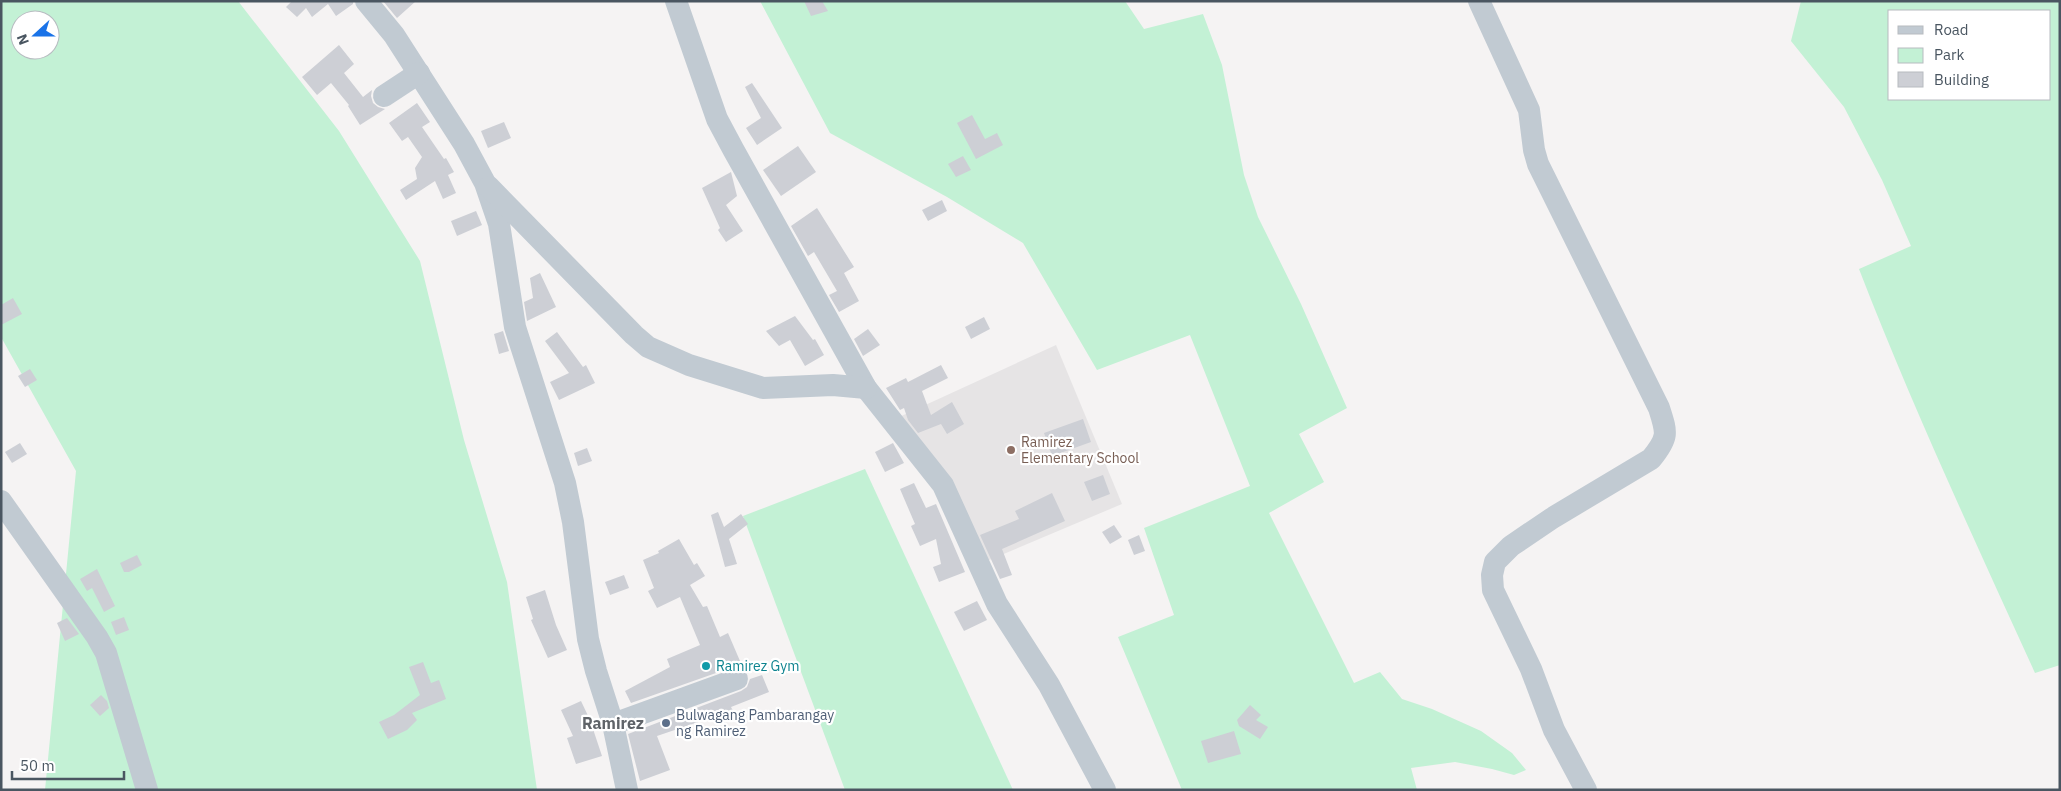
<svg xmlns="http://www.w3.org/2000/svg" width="2061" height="791" font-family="'IBM Plex Sans',sans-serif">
<rect width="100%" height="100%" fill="#f5f3f3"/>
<path fill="#e6e4e5" d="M1056,345L1122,504L987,561L897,418Z"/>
<g fill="#c3f1d5" fill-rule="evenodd">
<path d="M1,1H238L339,131L420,261L464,440L507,582L537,790H45L76,471L1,337ZM20,20H50V50H20Z"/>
<path d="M760,1H1125L1144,29L1203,14L1222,65L1244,175L1258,217L1301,304L1347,408L1299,434L1324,482L1269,513L1354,683L1380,672L1402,699L1432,709L1481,731L1512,753L1526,770L1514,775L1492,769L1455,762L1411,768L1417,790H1182L1118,637L1174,615L1144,528L1250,486L1190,335L1097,370L1023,243L947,197L830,133Z"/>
<path d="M1801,1H2060V665L2035,673C1974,539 1912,406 1859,269L1911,246L1882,180L1844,107L1791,41ZM1890,11H2050V99H1890Z"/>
<path d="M865,469L1013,790H845L743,516Z"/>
</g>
<g fill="#cdcfd5">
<path d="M292,1H353V4L336,16L328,4L312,17L306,8L297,17L286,7Z"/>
<path d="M383,1H416L397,18Z"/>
<path d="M804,1H822L828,11L811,16Z"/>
<path d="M339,45L354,64L344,73L363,97L372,90L371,96L373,103L378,107L385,109L360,125L348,106L349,105L331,83L317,95L302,77Z"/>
<path d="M752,83L782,128L757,145L746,128L761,118L745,87Z"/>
<path d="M417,103L430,122L422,127L444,159L446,158L454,172L448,175L456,193L443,199L435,181L406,200L400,190L417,179L415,168L422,157L408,137L402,141L389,123Z"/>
<path d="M972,115L985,139L997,133L1003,145L976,159L957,123Z"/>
<path d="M504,122L511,138L488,148L481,131Z"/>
<path d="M798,146L816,172L781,196L763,170Z"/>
<path d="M963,156L971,170L956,177L948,164Z"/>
<path d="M731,172L737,196L726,205L743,231L726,242L718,230L720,228L702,188Z"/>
<path d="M942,200L947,211L928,221L922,210Z"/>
<path d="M817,208L854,267L844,273L859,301L839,312L829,295L837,291L814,252L808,256L791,226Z"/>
<path d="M476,211L482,225L457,236L451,221Z"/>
<path d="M540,273L556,307L527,321L524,302L533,298L530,278Z"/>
<path d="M13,298L22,314L1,325V305Z"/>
<path d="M795,316L813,340L815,339L824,355L805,366L790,340L779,346L766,331Z"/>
<path d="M984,317L990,329L971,339L965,327Z"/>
<path d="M868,329L880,345L863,356L854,339Z"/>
<path d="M503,331L509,351L499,354L494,334Z"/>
<path d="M557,332L583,367L586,365L595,383L559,400L550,382L569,373L545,341Z"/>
<path d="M941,365L948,378L922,391L931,415L952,402L964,424L947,434L941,424L918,433L908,420L904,408L900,410L886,388L906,378L908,382Z"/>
<path d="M30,369L37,380L25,387L18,376Z"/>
<path d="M1083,419L1091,442L1052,456L1044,433Z"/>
<path d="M20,443L27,454L12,463L5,452Z"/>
<path d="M893,443L904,463L885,472L875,452Z"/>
<path d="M587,448L592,461L578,466L574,453Z"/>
<path d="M1103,475L1110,494L1092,501L1084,482Z"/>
<path d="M914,483L926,508L936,504L965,572L939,582L933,567L941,564L936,539L920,546L911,526L915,524L900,489Z"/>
<path d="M1052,493L1065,521L1002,549L1012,575L1000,579L980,535L1019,519L1015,511Z"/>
<path d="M718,512L724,527L741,514L748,524L729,539L737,564L725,567L711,515Z"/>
<path d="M1114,525L1122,537L1110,544L1102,532Z"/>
<path d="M1139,535L1145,551L1134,555L1128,540Z"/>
<path d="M679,539L694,565L697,563L705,576L690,585L703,607L707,606L720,637L728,633L743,668L733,667L631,703L625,691L670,667L667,659L700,645L680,597L657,608L648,591L654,588L643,560L659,553L658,551Z"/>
<path d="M137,555L142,565L129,572H124L120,563Z"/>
<path d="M97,569L115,606L104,612L92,588L87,591L80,579Z"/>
<path d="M624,575L629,588L610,595L605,582Z"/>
<path d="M545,590L556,625L567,650L548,658L531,620L533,619L526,597Z"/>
<path d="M977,601L987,620L964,631L954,612Z"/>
<path d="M124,617L129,630L116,635L111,622Z"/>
<path d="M67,618L79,634L65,641L57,623Z"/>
<path d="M423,662L431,683L439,680L446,699L412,713L417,720L407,730L388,739L379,722L394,715L420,695L409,667Z"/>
<path d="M762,675L769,692L731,707L733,711L714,718L713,717L657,736L670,770L640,781L628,734L741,691L747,687L750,679Z"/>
<path d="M101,695L107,701L109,708L100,716L90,705Z"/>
<path d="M581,701L590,720L602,756L576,764L567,738L573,736L561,710Z"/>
<path d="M1250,705L1261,715L1256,720L1268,727L1260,739L1239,726L1237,720Z"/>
<path d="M1234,731L1241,754L1208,763L1201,741Z"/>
</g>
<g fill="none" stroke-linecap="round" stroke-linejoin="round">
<g stroke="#c1cad2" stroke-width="22">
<path d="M366,1L394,35L464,144L485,183L499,224L515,327L565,483L573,522L588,639L596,671L613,724L627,790"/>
<path d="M676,1L717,119L733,149L866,388L943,485L997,604L1049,685L1105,790"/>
<path d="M1479,1L1529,110L1534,150L1538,164L1659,408C1667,433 1669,437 1651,459L1554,517L1511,546L1495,562L1492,575L1493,590L1531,669L1554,730L1586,790"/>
<path d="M384,96L419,73"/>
<path d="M489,187L634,335L648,347L689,365L763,388L833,385L866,388"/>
<path d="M1,501L97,637L106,653L147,790"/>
<path d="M613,724L737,679"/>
</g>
</g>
<circle fill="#8d6e63" stroke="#fff" stroke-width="2" cx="1011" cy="450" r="5"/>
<circle fill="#0f9aa8" stroke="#fff" stroke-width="2" cx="706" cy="666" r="5"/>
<circle fill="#5c6f8a" stroke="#fff" stroke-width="2" cx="666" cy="723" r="5"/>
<g text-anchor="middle" stroke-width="4.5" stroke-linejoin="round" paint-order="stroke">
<g font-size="14" fill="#785e54" stroke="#fff" text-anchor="start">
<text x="1021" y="447">Ramirez<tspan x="1021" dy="16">Elementary School</tspan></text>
</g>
<g font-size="14" fill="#0d838f" stroke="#fff" text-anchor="start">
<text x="716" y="671">Ramirez Gym</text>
</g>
<g font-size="14" fill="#4e5e75" stroke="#fff" text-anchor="start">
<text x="676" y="720">Bulwagang Pambarangay<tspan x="676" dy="16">ng Ramirez</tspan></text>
</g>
<g font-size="16" font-weight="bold" fill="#5f6368" stroke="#fff">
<text x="613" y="729">Ramirez</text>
</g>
</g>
<rect width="2061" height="791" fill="none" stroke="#4a5661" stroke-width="5"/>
<rect x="1888" y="10" width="162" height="90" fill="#ffffff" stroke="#b7bbc0"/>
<rect x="1898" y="26" width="25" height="8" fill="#c1cad2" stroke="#b7bbc0"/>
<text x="1934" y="35" font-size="15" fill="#4a5661">Road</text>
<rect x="1898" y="48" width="25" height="15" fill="#c3f1d5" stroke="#b7bbc0"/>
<text x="1934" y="60" font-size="15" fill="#4a5661">Park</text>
<rect x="1898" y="72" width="25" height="15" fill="#cdcfd5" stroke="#b7bbc0"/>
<text x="1934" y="85" font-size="15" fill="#4a5661">Building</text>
<g transform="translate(35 35) rotate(249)"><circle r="24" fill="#ffffff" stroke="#b7bbc0"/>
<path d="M0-4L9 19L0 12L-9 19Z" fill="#1a73e8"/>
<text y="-8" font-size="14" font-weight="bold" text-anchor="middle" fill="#4a5661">N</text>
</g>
<path d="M12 771v8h112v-8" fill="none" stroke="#4a5661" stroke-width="2.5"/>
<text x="20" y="771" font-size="15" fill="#4a5661" stroke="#ffffff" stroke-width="4" paint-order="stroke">50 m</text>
</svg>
